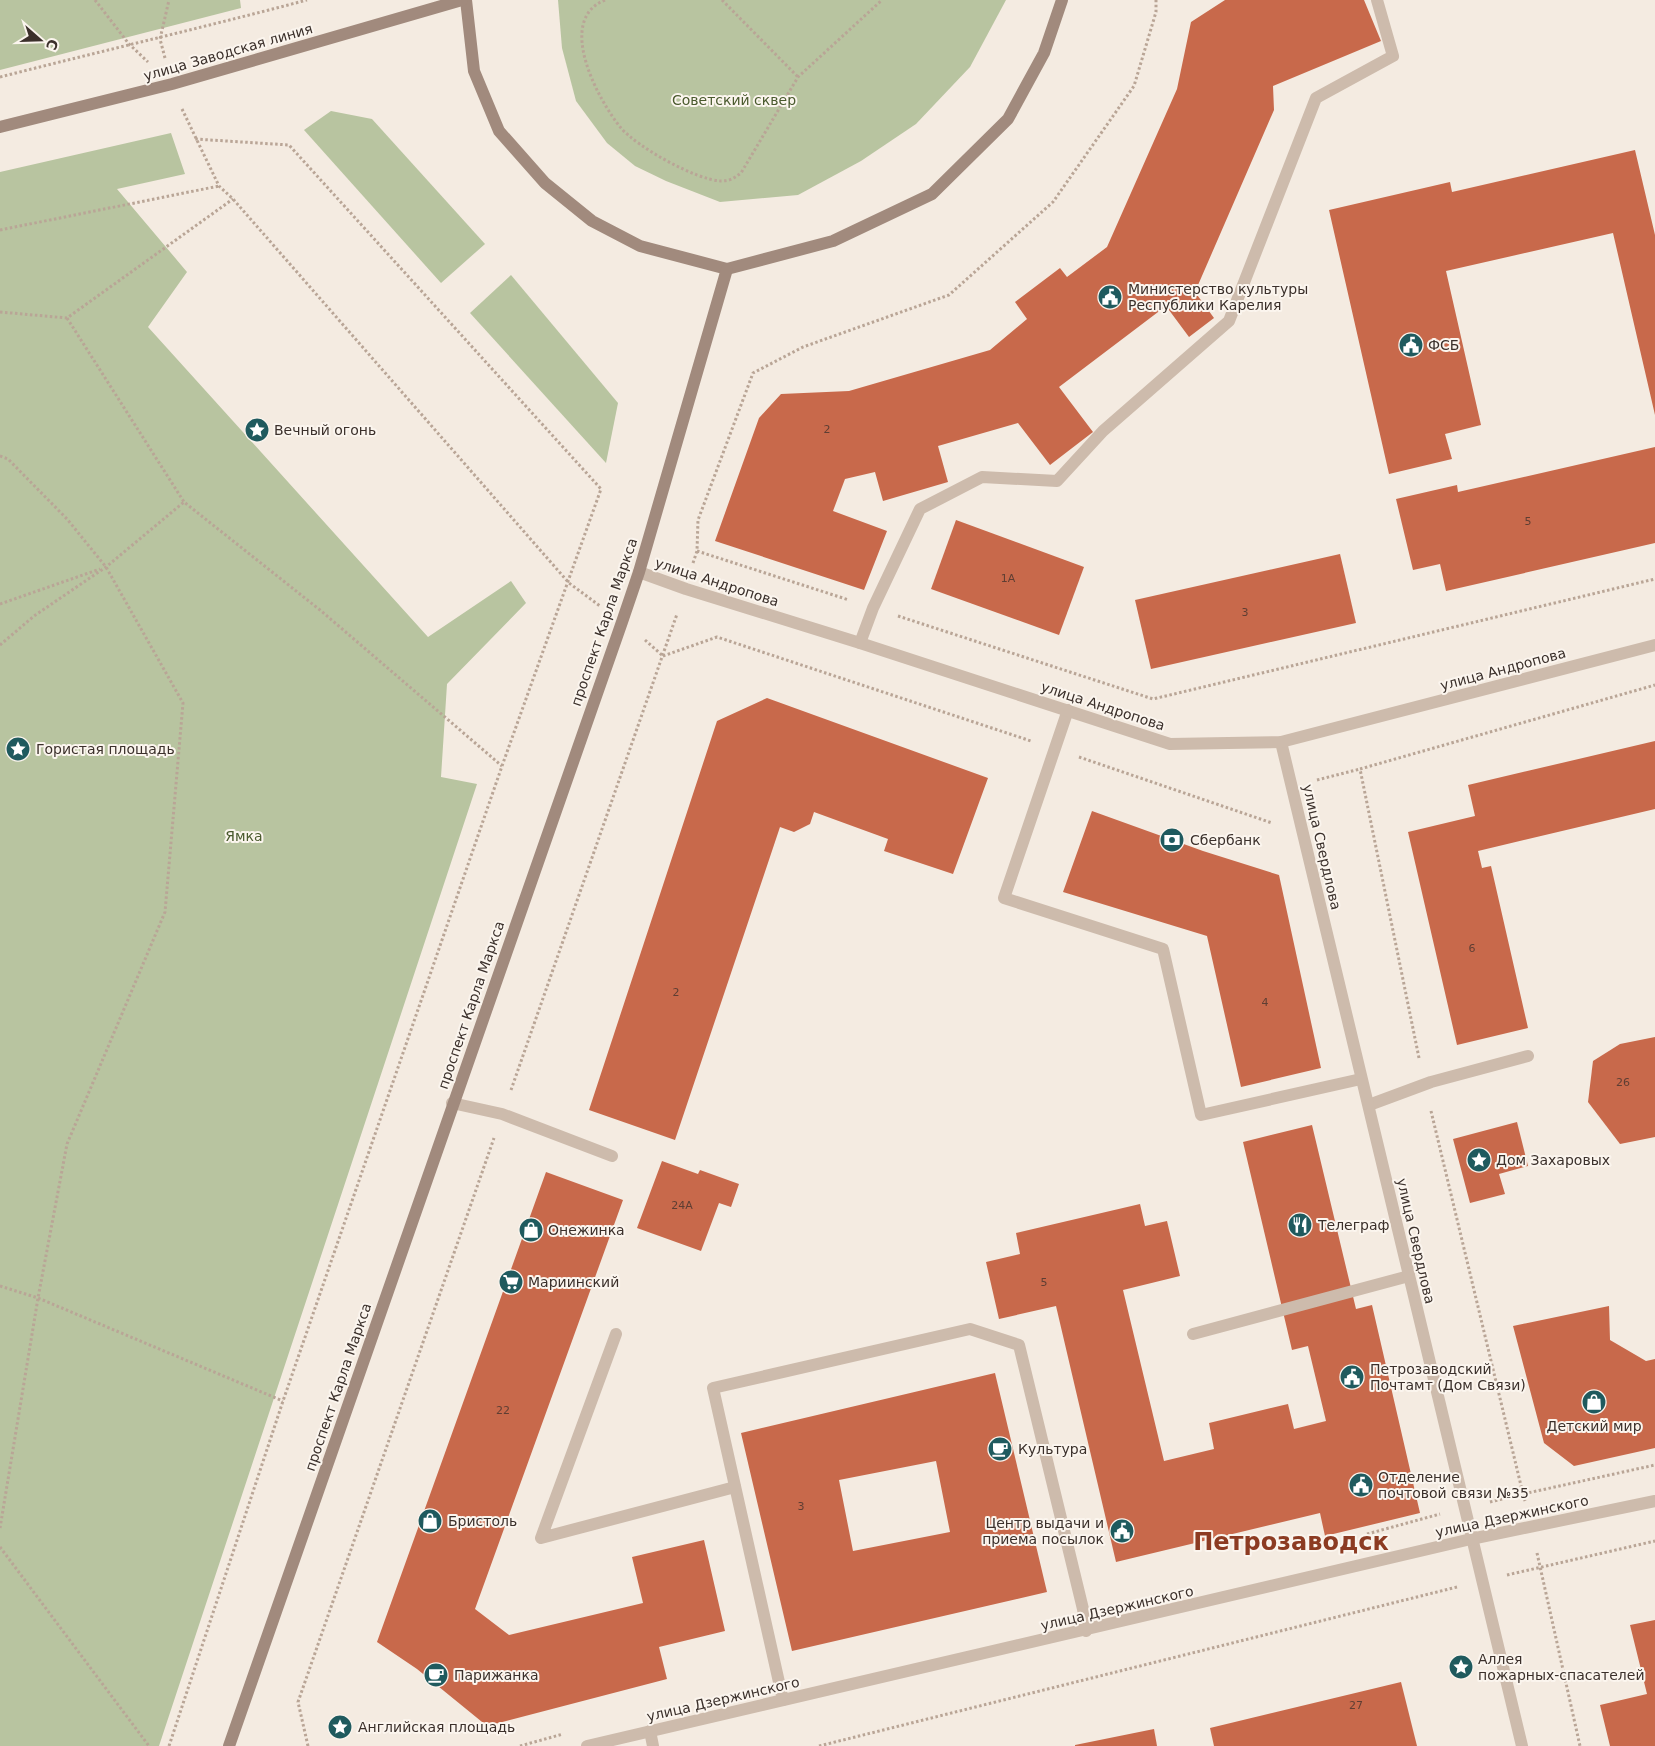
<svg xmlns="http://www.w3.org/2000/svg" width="1655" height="1746" font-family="'DejaVu Sans',sans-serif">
<rect width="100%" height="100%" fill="#f4ebe1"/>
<g fill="#b8c4a0">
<path d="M0,0H240L241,8L0,70Z"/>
<path d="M558,0H1006L970,67L916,124L861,161L798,195L720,202L666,181L635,166L607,143L576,101L562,48Z"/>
<path d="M331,111L372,119L485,244L441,283L304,130Z"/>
<path d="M171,133L185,174L117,189L187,272L148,327L428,637L511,581L526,603L447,684L441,777L477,784L159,1746H0V172Z"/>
<path d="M511,275L618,403L606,463L470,313Z"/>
</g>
<g fill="#c8694b" fill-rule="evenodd">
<path d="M1225,0H1364L1381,41L1273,86L1274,110L1195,292L1214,318L1189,337L1166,306L1059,387L1093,432L1050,465L1018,423L938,446L948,482L883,501L875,472L845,479L833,511L887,531L864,590L715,541L759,418L781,394L849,391L990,350L1027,319L1015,302L1060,268L1067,277L1107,247L1177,89L1191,22Z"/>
<path d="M1635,150L1655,235V415L1613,233L1446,271L1481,425L1445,434L1452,459L1389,474L1329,210L1450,182L1452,192Z"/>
<path d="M1655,447V543L1446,591L1440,564L1413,570L1396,499L1457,485L1458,492Z"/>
<path d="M956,520L1084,567L1059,635L931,589Z"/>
<path d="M1340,554L1356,623L1151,669L1135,600Z"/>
<path d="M767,698L988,778L953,874L884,851L888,839L814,812L810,824L794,832L780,827L675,1140L589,1110L717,721Z"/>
<path d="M1655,741V809L1478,851L1482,868L1491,866L1528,1028L1457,1045L1408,832L1475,816L1468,785Z"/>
<path d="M1092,811L1203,851L1279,875L1321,1068L1241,1087L1207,936L1063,892Z"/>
<path d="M1655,1037V1137L1620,1144L1588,1102L1593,1061L1620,1044Z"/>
<path d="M1517,1122L1528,1166L1499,1174L1505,1194L1470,1203L1453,1139Z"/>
<path d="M1312,1125L1356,1309L1372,1305L1420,1513L1325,1536L1320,1513L1116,1562L1056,1306L999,1319L986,1262L1020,1254L1016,1233L1140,1204L1145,1226L1167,1221L1180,1276L1123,1290L1164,1461L1214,1449L1209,1423L1288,1404L1294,1429L1326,1421L1308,1346L1292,1350L1243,1142Z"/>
<path d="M662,1161L698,1174L700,1170L739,1184L731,1207L719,1203L701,1251L637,1228Z"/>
<path d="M546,1172L623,1200L475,1609L509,1635L643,1603L632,1557L704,1540L725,1631L659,1647L667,1679L487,1726L417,1669L377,1642Z"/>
<path d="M1609,1306L1610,1340L1646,1361L1655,1359V1448L1574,1466L1544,1443L1513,1326Z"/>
<path d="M995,1373L1047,1592L792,1651L741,1433ZM936,1461L950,1532L853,1551L839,1480Z"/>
<path d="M1655,1620V1746H1610L1600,1705L1647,1694L1630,1625Z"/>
<path d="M1401,1682L1417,1746H1214L1210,1728Z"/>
<path d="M1154,1729L1157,1746H1075V1745Z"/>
</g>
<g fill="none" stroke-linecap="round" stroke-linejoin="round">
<g stroke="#b9a596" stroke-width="3" stroke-dasharray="2.5 2.5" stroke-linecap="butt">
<path d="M95,0L129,44L148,62"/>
<path d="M605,0C555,20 598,100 621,128C637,147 696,180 721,181C730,181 734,178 741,173L798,77L882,0"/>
<path d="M722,0L798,77"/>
<path d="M165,58L160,39L169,0"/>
<path d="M0,77C102,51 205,27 307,0"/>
<path d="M182,109L219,186L233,199L569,583L600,606"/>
<path d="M0,230L219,186"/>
<path d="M0,312L67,318L233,199"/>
<path d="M67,318L184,502"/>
<path d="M0,456L8,459L67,519L106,567L183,703L165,912L67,1144L38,1298L0,1528"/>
<path d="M697,551L849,600"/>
<path d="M693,563L697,551L698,520L753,373L803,347L949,295L1053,202L1134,86L1156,12V0"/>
<path d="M0,604L100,569"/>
<path d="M898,616L1153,699L1655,579"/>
<path d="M645,640L663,656"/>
<path d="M0,645L34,616L106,567L184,502L320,610L502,766"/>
<path d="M663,656L717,637L1031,741"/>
<path d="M1079,757L1272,823"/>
<path d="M1317,780L1360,769"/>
<path d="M1419,1058L1360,769L1655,685"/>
<path d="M511,1090L677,614"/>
<path d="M1431,1111L1523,1494L1655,1465"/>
<path d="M0,1286L38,1298L283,1401"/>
<path d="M1490,1502L1523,1494L1525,1501"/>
<path d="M1367,1534L1440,1514"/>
<path d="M0,1547L149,1746"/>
<path d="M1537,1553L1580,1746"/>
<path d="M1507,1575L1655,1541"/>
<path d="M169,1746L283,1401L502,766L601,489L289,145L195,139"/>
<path d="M308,1746L298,1702L494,1138"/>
<path d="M520,1746L563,1734"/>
<path d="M819,1746L1457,1587"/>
</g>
<g stroke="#cdbbac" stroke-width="12">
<path d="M860,643L873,608L920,509L982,477L1057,481L1103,431L1229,321L1316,98L1393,56L1377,0"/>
<path d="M1068,710L1004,898L1163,949L1201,1115L1361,1079"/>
<path d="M452,1103L502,1114L612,1156"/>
<path d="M1369,1105L1431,1082L1528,1056"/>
<path d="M616,1334L541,1538L735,1487"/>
<path d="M1193,1334L1409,1276"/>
<path d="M783,1700L713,1388L970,1329L1019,1345L1083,1609L1086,1631"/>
<path d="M650,1731L653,1746"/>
</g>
<path stroke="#cdbbac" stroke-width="12" d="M1281,742L1522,1746"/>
<g stroke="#cdbbac" stroke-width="12">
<path d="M639,572L686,589L860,643L1170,744L1281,742L1655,645"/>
<path d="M587,1746L1471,1539L1655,1501"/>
</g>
<g stroke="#a18a7d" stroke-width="12">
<path d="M466,0L474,71L499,131L545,183L592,221L640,246L727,269L833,241L932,194L1008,119L1044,53L1062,0"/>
<path d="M0,127L172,84L462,0"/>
<path d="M229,1746L622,622L639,572L727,269"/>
</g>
</g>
<defs>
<symbol id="civic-disc" viewBox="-11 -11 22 22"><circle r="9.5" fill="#1f5a5e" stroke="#fbf5ee"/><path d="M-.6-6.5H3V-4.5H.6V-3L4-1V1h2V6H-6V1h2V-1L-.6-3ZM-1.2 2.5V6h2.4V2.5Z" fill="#fff"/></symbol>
<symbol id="sight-disc" viewBox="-11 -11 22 22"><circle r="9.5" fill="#1f5a5e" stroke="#fbf5ee"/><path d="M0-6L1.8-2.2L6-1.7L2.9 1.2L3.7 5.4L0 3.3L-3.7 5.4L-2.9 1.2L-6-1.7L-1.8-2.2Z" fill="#fff"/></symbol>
<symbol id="bank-disc" viewBox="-11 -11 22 22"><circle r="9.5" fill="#1f5a5e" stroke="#fbf5ee"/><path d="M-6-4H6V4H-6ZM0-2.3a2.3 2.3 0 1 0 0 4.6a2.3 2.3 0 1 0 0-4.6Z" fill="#fff"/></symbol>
<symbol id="restaurant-disc" viewBox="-11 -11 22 22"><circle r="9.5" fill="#1f5a5e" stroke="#fbf5ee"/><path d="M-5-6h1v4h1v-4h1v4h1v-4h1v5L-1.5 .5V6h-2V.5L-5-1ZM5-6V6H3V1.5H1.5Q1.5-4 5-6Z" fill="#fff"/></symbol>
<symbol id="shop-disc" viewBox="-11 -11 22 22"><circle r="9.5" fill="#1f5a5e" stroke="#fbf5ee"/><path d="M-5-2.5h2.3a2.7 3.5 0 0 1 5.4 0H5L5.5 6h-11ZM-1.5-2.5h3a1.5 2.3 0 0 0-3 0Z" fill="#fff"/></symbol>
<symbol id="supermarket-disc" viewBox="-11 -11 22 22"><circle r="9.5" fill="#1f5a5e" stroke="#fbf5ee"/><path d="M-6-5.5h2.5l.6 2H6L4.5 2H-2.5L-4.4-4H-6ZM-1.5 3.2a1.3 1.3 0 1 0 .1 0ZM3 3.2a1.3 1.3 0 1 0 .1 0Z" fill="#fff"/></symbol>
<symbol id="cafe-disc" viewBox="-11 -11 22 22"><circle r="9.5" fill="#1f5a5e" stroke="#fbf5ee"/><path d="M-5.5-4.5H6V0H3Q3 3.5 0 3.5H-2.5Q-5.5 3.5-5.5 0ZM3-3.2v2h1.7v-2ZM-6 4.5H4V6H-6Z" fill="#fff"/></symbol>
</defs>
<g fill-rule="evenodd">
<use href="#civic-disc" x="1096" y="283" width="28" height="28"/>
<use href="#civic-disc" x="1397" y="331" width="28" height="28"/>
<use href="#sight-disc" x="243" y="416" width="28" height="28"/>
<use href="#sight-disc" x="4" y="735" width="28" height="28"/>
<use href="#bank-disc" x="1158" y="826" width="28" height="28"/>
<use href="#sight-disc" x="1465" y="1146" width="28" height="28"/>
<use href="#restaurant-disc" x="1286" y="1211" width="28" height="28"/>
<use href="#shop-disc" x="517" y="1216" width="28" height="28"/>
<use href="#supermarket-disc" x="497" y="1268" width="28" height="28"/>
<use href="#civic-disc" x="1338" y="1363" width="28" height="28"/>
<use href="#shop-disc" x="1580" y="1388" width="28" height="28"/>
<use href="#cafe-disc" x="986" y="1435" width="28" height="28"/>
<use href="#civic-disc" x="1347" y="1471" width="28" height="28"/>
<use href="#shop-disc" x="416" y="1507" width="28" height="28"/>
<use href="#civic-disc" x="1108" y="1517" width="28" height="28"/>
<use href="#sight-disc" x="1447" y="1653" width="28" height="28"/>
<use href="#cafe-disc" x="422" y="1661" width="28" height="28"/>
<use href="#sight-disc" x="326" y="1713" width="28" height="28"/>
</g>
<g text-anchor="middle" stroke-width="4" stroke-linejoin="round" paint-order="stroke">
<g font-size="11" fill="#5e3e33">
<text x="827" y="433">2</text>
<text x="1528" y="525">5</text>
<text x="1008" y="582">1А</text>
<text x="1245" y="616">3</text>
<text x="1472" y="952">6</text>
<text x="676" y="996">2</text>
<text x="1265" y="1006">4</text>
<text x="1623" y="1086">26</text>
<text x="682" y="1209">24А</text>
<text x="1044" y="1286">5</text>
<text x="503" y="1414">22</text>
<text x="801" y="1510">3</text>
<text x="1356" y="1709">27</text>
</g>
<g font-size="14" fill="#3b302b" stroke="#fbf5ee">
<text transform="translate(228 52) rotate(-16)" y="5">улица Заводская линия</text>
<text transform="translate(717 582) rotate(18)" y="5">улица Андропова</text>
<text transform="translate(604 622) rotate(-71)" y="5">проспект Карла Маркса</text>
<text transform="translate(1503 669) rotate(-15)" y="5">улица Андропова</text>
<text transform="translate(1103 706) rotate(18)" y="5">улица Андропова</text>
<text transform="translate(1322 847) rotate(77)" y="5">улица Свердлова</text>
<text transform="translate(471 1005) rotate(-71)" y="5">проспект Карла Маркса</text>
<text transform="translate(1416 1241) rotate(77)" y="5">улица Свердлова</text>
<text transform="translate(338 1387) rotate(-71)" y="5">проспект Карла Маркса</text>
<text transform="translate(1512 1516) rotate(-12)" y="5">улица Дзержинского</text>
<text transform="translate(1117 1608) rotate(-13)" y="5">улица Дзержинского</text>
<text transform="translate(723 1699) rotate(-13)" y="5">улица Дзержинского</text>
</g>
<g font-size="14" fill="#4a5a2e" stroke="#fbf5ee">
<text x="734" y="105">Советский сквер</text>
<text x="244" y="841">Ямка</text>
</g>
<g font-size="14" fill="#3b302b" stroke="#fbf5ee" text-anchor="start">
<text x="1128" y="294">Министерство культуры<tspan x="1128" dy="16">Республики Карелия</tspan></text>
<text x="1428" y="350">ФСБ</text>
<text x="274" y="435">Вечный огонь</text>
<text x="36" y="754">Гористая площадь</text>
<text x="1190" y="845">Сбербанк</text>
<text x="1496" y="1165">Дом Захаровых</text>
<text x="1318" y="1230">Телеграф</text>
<text x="548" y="1235">Онежинка</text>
<text x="528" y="1287">Мариинский</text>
<text x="1370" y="1374">Петрозаводский<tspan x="1370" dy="16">Почтамт (Дом Связи)</tspan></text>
<text x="1594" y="1431" text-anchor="middle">Детский мир</text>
<text x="1018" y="1454">Культура</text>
<text x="1378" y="1482">Отделение<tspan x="1378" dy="16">почтовой связи №35</tspan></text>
<text x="448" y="1526">Бристоль</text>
<text x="1104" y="1528" text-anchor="end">Центр выдачи и<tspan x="1104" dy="16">приема посылок</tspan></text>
<text x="1478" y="1664">Аллея<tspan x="1478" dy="16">пожарных-спасателей</tspan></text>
<text x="454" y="1680">Парижанка</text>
<text x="358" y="1732">Английская площадь</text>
</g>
<g font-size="24" font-weight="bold" fill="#8c3b22" stroke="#fbf5ee">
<text x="1291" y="1550">Петрозаводск</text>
</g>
</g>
<g transform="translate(40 40) rotate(110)" stroke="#fbf5ee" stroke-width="4" paint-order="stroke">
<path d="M0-4L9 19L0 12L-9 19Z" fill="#3b302b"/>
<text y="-8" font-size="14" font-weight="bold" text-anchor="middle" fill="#3b302b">С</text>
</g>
</svg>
